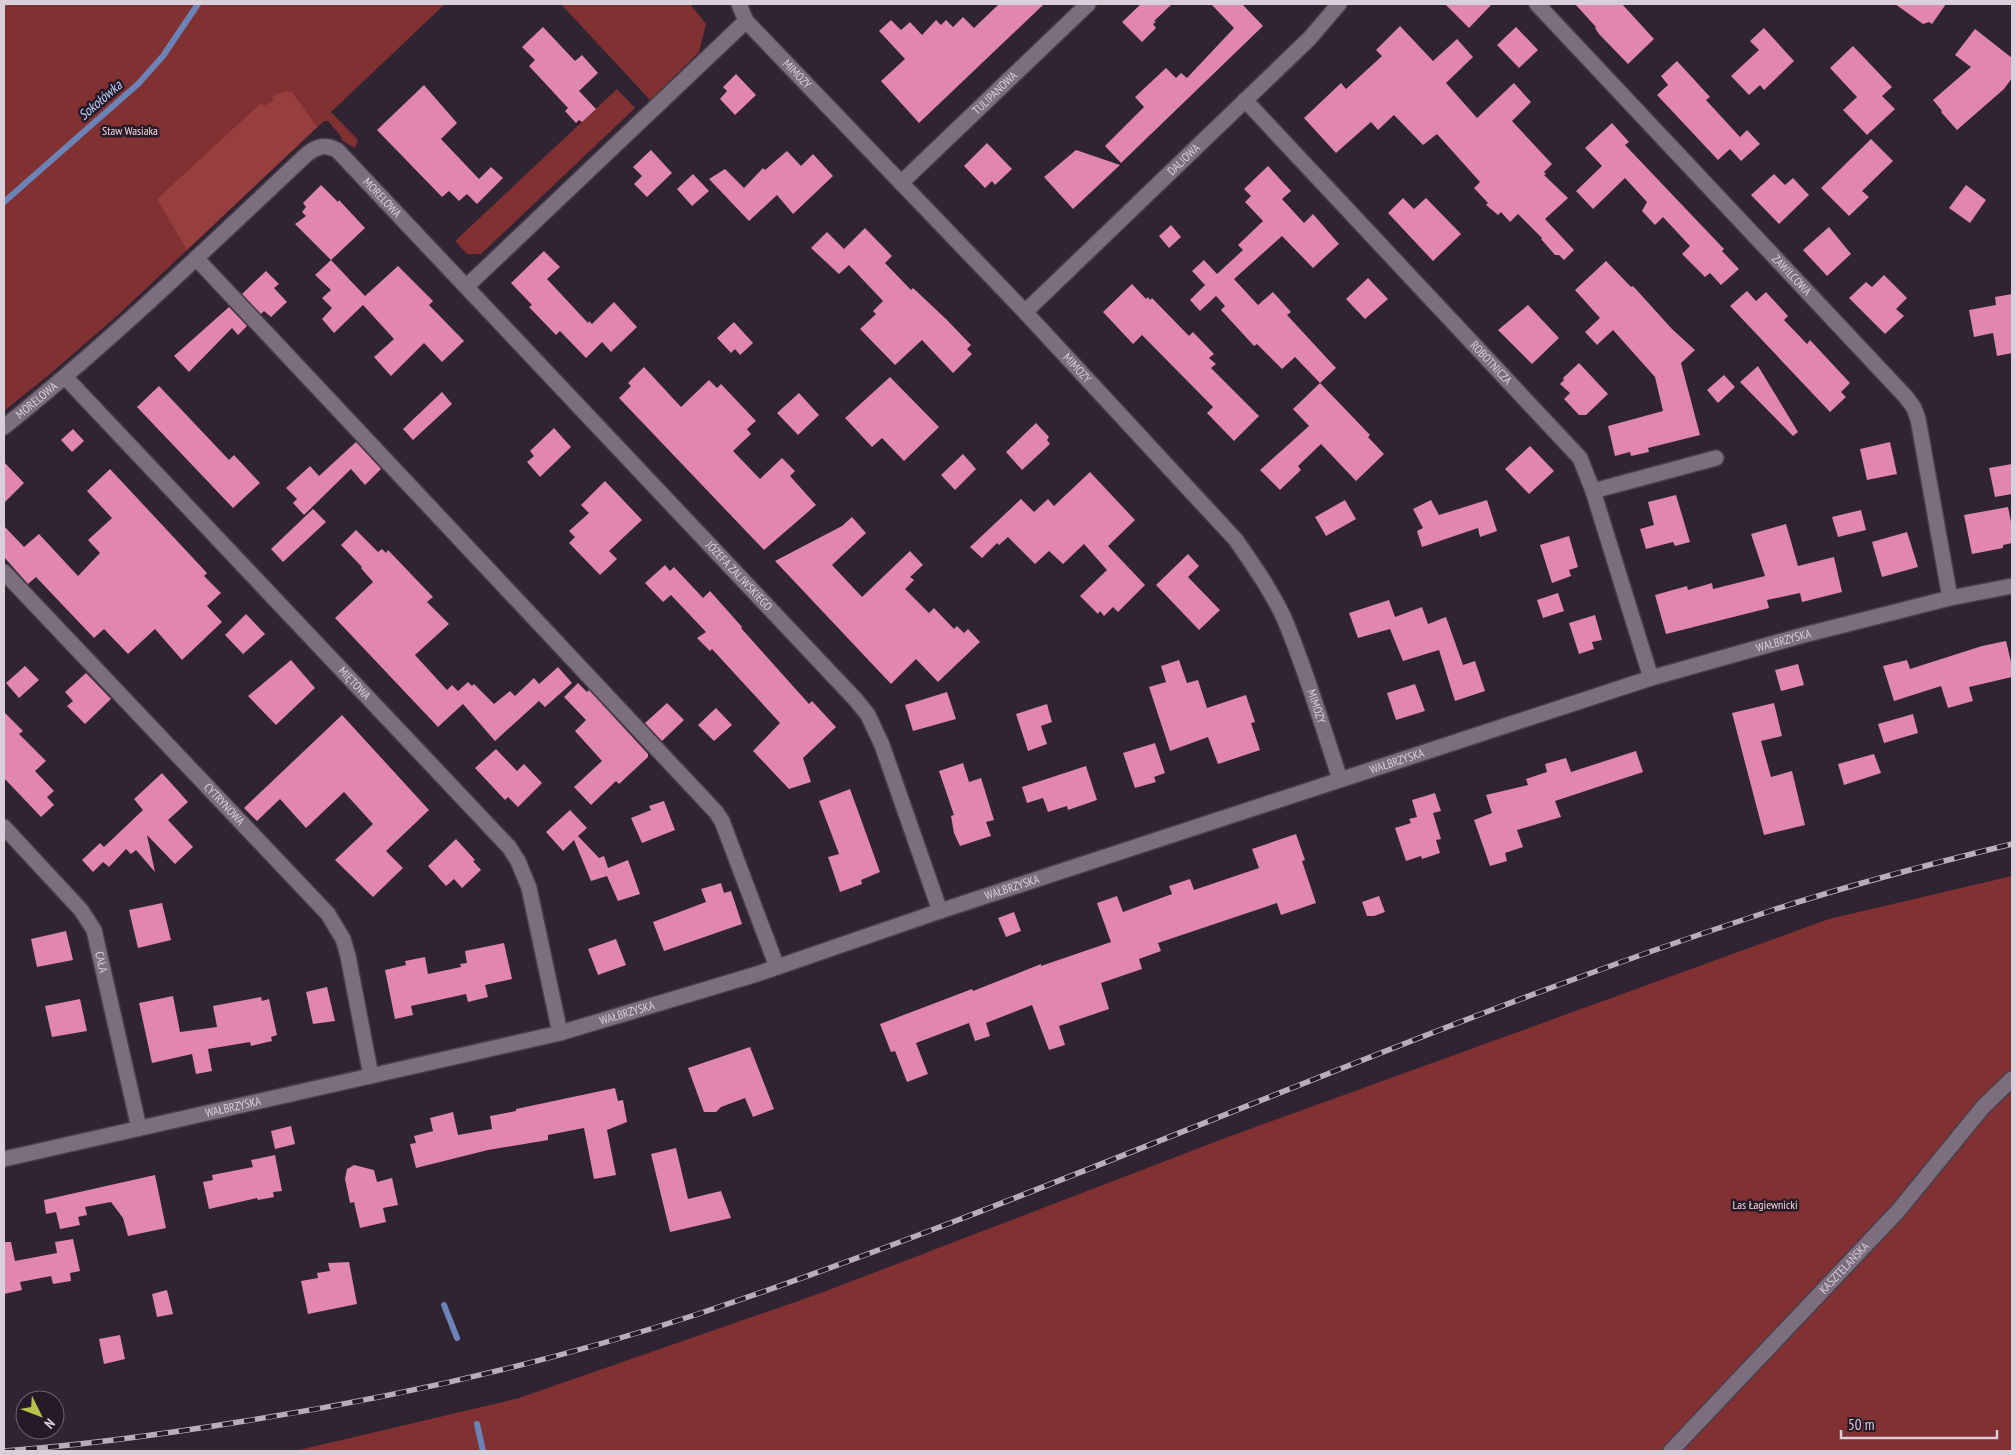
<svg xmlns="http://www.w3.org/2000/svg" width="2016" height="1455" font-family="'PT Sans Narrow',sans-serif">
<rect width="100%" height="100%" fill="#302332"/>
<g fill="#813132">
<path d="M4,4H445L331,112L358,140L355,148L343,141L340,135L328,121H324L118,315L50,374L4,411Z"/>
<path d="M561,4H690L706,24L699,52L650,100Z"/>
<path d="M617,89L635,108L481,254H467L455,241Z"/>
<path d="M2012,876V1451H295L519,1398L821,1293L1228,1137L1829,919Z"/>
</g>
<path fill="#973e3f" d="M284,91L292,92L317,127L187,250L157,199L259,105L262,103L264,106L274,100L272,97Z"/>
<g fill="none" stroke-linecap="round" stroke-linejoin="round">
<g stroke="#6b83b6" stroke-width="6">
<path d="M4,202L138,84L163,56L198,4"/>
<path d="M444,1305L457,1338"/>
<path d="M477,1424L483,1451"/>
</g>
</g>
<g fill="#e187af">
<path d="M999,4H1044L919,123L881,81L905,59L879,31L891,20L901,30L910,22L922,35L936,20L941,25L946,20L953,27L963,17L974,28Z"/>
<path d="M1141,4H1172L1154,21L1156,22L1153,24L1156,28L1142,42L1122,22Z"/>
<path d="M1211,4H1242L1263,26L1121,163L1105,146L1144,107L1135,97L1166,68L1176,78L1181,73L1187,78L1234,28Z"/>
<path d="M1445,4H1492L1469,28Z"/>
<path d="M1575,4H1622L1654,39L1628,64L1599,34L1595,28L1596,27Z"/>
<path d="M1895,4H1946L1932,24L1929,22L1923,24Z"/>
<path d="M1400,26L1433,61L1457,39L1473,57L1446,83L1477,118L1514,83L1531,102L1512,121L1552,164L1544,172L1546,174L1544,175L1568,198L1545,219L1574,250L1564,260L1559,255H1555L1541,239L1542,238L1518,214L1510,222L1501,212L1498,215L1486,205L1488,203L1474,188L1480,182L1437,134L1423,145L1394,115L1378,130L1371,122L1336,153L1304,118L1341,83L1346,89L1382,56L1376,50Z"/>
<path d="M543,27L575,61L582,55L598,73L579,91L596,109L582,122L579,120L576,123L565,111L568,108L529,66L535,60L522,47Z"/>
<path d="M1516,27L1538,50L1519,68L1497,45Z"/>
<path d="M1764,28L1794,61L1764,90L1760,85L1749,95L1731,76L1759,50L1750,41Z"/>
<path d="M1975,29L2012,58V78L2004,89L1957,130L1941,112L1942,111L1933,100L1971,67L1955,55Z"/>
<path d="M1853,46L1892,87L1882,96L1895,109L1867,135L1843,110L1857,97L1830,68Z"/>
<path d="M1677,61L1710,97L1706,100L1740,137L1747,130L1760,144L1741,161L1730,149L1718,160L1657,95L1668,85L1661,76Z"/>
<path d="M736,74L756,95L735,115L720,99L727,91L723,87Z"/>
<path d="M424,85L457,123L441,139L479,179L491,167L503,178L477,204L467,194L459,201L449,191L442,197L377,130Z"/>
<path d="M1612,123L1629,142L1625,145L1724,249L1722,251L1739,269L1721,285L1710,273L1705,277L1682,254L1690,246L1663,217L1655,225L1642,211L1647,202L1625,178L1593,209L1576,191L1602,166L1585,148Z"/>
<path d="M1871,139L1893,161L1862,191L1869,197L1849,216L1821,188Z"/>
<path d="M987,143L1012,169L995,185L992,181L985,188L964,166Z"/>
<path d="M651,150L672,173L647,197L634,184L642,176L633,167Z"/>
<path d="M1076,150L1120,165L1073,209L1044,177Z"/>
<path d="M787,151L801,166L813,154L833,176L793,214L777,195L749,221L709,179L725,169L744,188L763,168L765,170Z"/>
<path d="M1268,166L1291,191L1282,199L1304,223L1313,214L1339,244L1313,268L1282,236L1234,279L1258,305L1273,292L1291,312L1287,315L1336,368L1320,383L1370,435L1368,437L1384,454L1356,481L1321,444L1298,466L1301,470L1280,490L1260,470L1309,426L1293,409L1320,383L1295,357L1282,369L1257,344L1254,346L1221,310L1225,306L1216,296L1200,311L1190,300L1205,285L1192,271L1204,260L1217,274L1243,250L1238,245L1263,221L1245,202L1251,196L1244,189Z"/>
<path d="M693,174L709,191L692,206L677,189Z"/>
<path d="M1774,174L1785,185L1793,178L1809,195L1779,224L1751,195Z"/>
<path d="M321,185L338,202L339,200L365,228L331,260L295,224L306,216L302,212L306,207L303,203Z"/>
<path d="M1966,185L1986,200L1970,223L1949,208Z"/>
<path d="M1403,198L1414,209L1426,198L1461,234L1433,261L1388,213Z"/>
<path d="M1171,225L1181,237L1169,248L1159,236Z"/>
<path d="M1829,227L1851,254L1827,276L1803,250Z"/>
<path d="M865,228L892,256L885,263L911,290L913,288L946,319L971,345L967,349L972,354L953,373L922,340L895,365L860,329L876,314L873,311L883,301L849,265L839,274L811,248L827,232L844,249Z"/>
<path d="M544,251L560,267L547,279L588,323L589,321L592,324L614,302L637,327L611,352L602,342L586,358L560,331L556,335L529,307L532,305L511,283Z"/>
<path d="M331,260L365,296L398,266L433,301L429,305L464,341L442,362L424,343L391,376L374,357L394,339L363,305L334,333L322,319L332,308L322,298L331,290L315,275Z"/>
<path d="M1606,261L1631,287L1633,286L1672,329L1695,350L1681,363L1700,435L1648,448L1649,452L1631,456L1630,452L1615,456L1608,426L1663,411L1655,377L1613,330L1597,345L1585,332L1600,318L1575,290Z"/>
<path d="M266,271L279,284L274,288L287,302L271,317L264,311L261,314L242,294Z"/>
<path d="M1884,275L1907,298L1896,309L1904,316L1885,334L1849,298L1866,282L1872,287Z"/>
<path d="M1368,278L1388,299L1365,319L1346,299Z"/>
<path d="M1132,284L1146,299L1148,297L1150,300L1152,298L1189,336L1193,332L1214,354L1209,358L1216,364L1211,368L1259,416L1234,441L1207,413L1213,407L1142,335L1133,344L1103,312Z"/>
<path d="M1747,291L1756,301L1766,292L1788,316L1784,320L1807,344L1810,340L1850,383L1841,392L1846,397L1830,412L1730,306Z"/>
<path d="M2012,294V353L1997,356L1993,333L1974,337L1969,310L1996,305L1995,297Z"/>
<path d="M1528,305L1559,338L1532,364L1498,330Z"/>
<path d="M229,307L247,326L238,335L232,328L189,372L174,356Z"/>
<path d="M734,322L753,343L740,355L735,349L731,353L717,338Z"/>
<path d="M1579,363L1608,394L1586,415H1579L1564,399L1570,393L1560,384L1564,380L1563,378Z"/>
<path d="M1758,366L1798,432L1793,436L1740,382Z"/>
<path d="M644,367L681,407L709,380L717,388L721,384L756,421L747,429L751,434L733,451L760,479L782,458L795,471L790,476L816,505L764,550L619,398L631,386L628,383Z"/>
<path d="M1724,375L1735,387L1718,403L1707,390Z"/>
<path d="M890,377L939,427L904,461L882,438L872,447L845,418Z"/>
<path d="M159,386L229,460L234,455L260,483L233,508L137,407Z"/>
<path d="M442,392L452,404L413,440L403,429Z"/>
<path d="M799,393L819,415L798,435L777,413Z"/>
<path d="M1036,423L1049,437L1047,440L1050,444L1022,470L1006,452Z"/>
<path d="M554,428L571,447L540,477L527,462L534,456L530,451Z"/>
<path d="M73,429L84,441L72,452L61,440Z"/>
<path d="M356,442L381,469L365,485L351,469L304,515L293,503L297,499L286,488L310,466L319,476Z"/>
<path d="M1890,442L1897,474L1867,480L1860,449Z"/>
<path d="M1530,446L1554,471L1529,494L1505,469Z"/>
<path d="M963,454L976,469L955,490L941,475Z"/>
<path d="M4,462L24,483L4,503Z"/>
<path d="M2012,464V494L1995,497L1989,468Z"/>
<path d="M110,469L207,573L204,576L221,593L207,606L222,622L182,660L155,629L128,654L104,629L94,638L36,577L28,584L4,557V526L24,547L39,534L78,576L100,553L88,540L112,518L87,491Z"/>
<path d="M1090,472L1135,520L1108,546L1145,585L1118,612L1113,607L1104,616L1100,611L1098,614L1080,596L1107,570L1084,544L1063,564L1049,551L1035,564L1008,537L999,545L997,543L982,558L970,547L1021,499L1034,512L1048,499L1054,506Z"/>
<path d="M605,481L642,520L609,551L617,559L600,575L569,543L575,537L569,531L589,513L581,505Z"/>
<path d="M1676,495L1690,542L1675,546L1673,542L1646,549L1640,529L1654,525L1648,502Z"/>
<path d="M1345,500L1356,519L1326,536L1315,517Z"/>
<path d="M1431,500L1439,515L1487,500L1497,531L1480,537L1478,528L1422,547L1417,531L1423,528L1413,509Z"/>
<path d="M2008,507L2012,527V543L2003,545V548L1972,554L1964,515Z"/>
<path d="M313,509L326,522L283,562L271,549Z"/>
<path d="M1861,510L1866,530L1838,537L1832,517Z"/>
<path d="M852,517L866,533L832,565L862,597L910,551L923,565L910,577L914,580L905,589L929,613L934,608L954,629L957,626L964,633L968,629L980,642L938,682L916,659L891,684L775,561L842,526Z"/>
<path d="M1786,524L1798,566L1834,557L1842,592L1802,602L1800,593L1767,600L1769,608L1666,634L1655,595L1687,586L1688,590L1712,583L1713,589L1765,576L1751,534Z"/>
<path d="M356,530L378,552L382,549L386,553L388,550L433,597L427,602L449,624L415,655L447,690L452,685L458,691L468,682L472,686L474,684L494,704L510,691L515,696L534,678L539,684L558,667L572,683L545,707L539,701L495,741L463,704L438,727L335,618L373,582L361,568L362,567L341,545Z"/>
<path d="M1907,532L1918,567L1882,577L1872,542Z"/>
<path d="M1569,536L1578,567L1569,570L1571,576L1552,583L1540,545Z"/>
<path d="M1188,554L1199,566L1188,577L1220,610L1199,630L1156,585Z"/>
<path d="M665,565L670,571L674,567L703,598L710,591L742,627L741,628L809,704L812,701L836,727L803,758L811,782L789,789L753,751L780,723L712,649L710,651L697,638L706,632L671,595L663,602L645,583Z"/>
<path d="M1558,593L1564,611L1543,618L1537,600Z"/>
<path d="M1389,600L1395,617L1422,607L1428,624L1446,617L1463,665L1475,661L1485,691L1455,701L1439,650L1403,661L1390,629L1358,638L1349,613Z"/>
<path d="M246,614L265,634L243,654L225,635Z"/>
<path d="M1595,615L1602,640L1592,642L1594,649L1579,654L1569,623Z"/>
<path d="M2006,641L2012,666V677L1969,687L1973,701L1948,708L1941,686L1894,701L1883,666L1907,660L1910,669L1982,646Z"/>
<path d="M291,660L315,688L276,725L248,696Z"/>
<path d="M1179,660L1187,683L1198,680L1207,708L1246,695L1255,722L1251,723L1260,750L1218,764L1208,737L1170,751L1149,687L1166,682L1161,666Z"/>
<path d="M1798,664L1804,685L1781,691L1775,670Z"/>
<path d="M25,666L39,680L19,698L6,683Z"/>
<path d="M86,673L111,699L85,724L67,706L73,701L65,692Z"/>
<path d="M578,683L587,692L589,690L648,754V757L619,784L616,781L591,805L574,787L602,761L575,731L586,720L564,697Z"/>
<path d="M1415,684L1425,711L1396,720L1387,693Z"/>
<path d="M947,692L956,719L913,731L905,705Z"/>
<path d="M667,703L684,720L662,741L645,723Z"/>
<path d="M1774,703L1782,736L1761,741L1771,777L1792,771L1805,825L1764,835L1732,713Z"/>
<path d="M1047,704L1052,722L1041,726L1047,744L1028,751L1016,714Z"/>
<path d="M716,708L732,725L714,741L698,725Z"/>
<path d="M4,712L23,731L19,734L46,761L35,771L54,791L47,797L54,805L41,817L4,778Z"/>
<path d="M1913,714L1918,733L1884,743L1878,724Z"/>
<path d="M342,715L429,810L386,851L403,868L373,897L335,860L373,824L344,792L306,828L280,799L257,821L244,808Z"/>
<path d="M1155,743L1165,773L1154,777L1156,782L1135,788L1123,753Z"/>
<path d="M496,749L517,771L524,764L542,783L518,807L508,797L505,800L475,768Z"/>
<path d="M1636,751L1643,772L1555,801L1561,817L1517,830L1523,847L1505,853L1507,861L1490,866L1474,820L1492,813L1486,795L1528,785L1526,779L1547,772L1545,764L1566,758L1571,772Z"/>
<path d="M1874,754L1881,773L1844,785L1838,764Z"/>
<path d="M963,763L969,782L981,778L994,820L986,822L991,836L960,846L954,833L951,816L954,815L939,771Z"/>
<path d="M1086,766L1097,800L1068,810L1067,806L1048,812L1043,798L1027,803L1022,787Z"/>
<path d="M162,773L188,802L168,820L193,847L175,864L147,835L155,872L136,850L131,854L126,849L109,867L103,862L93,872L82,860L100,843L104,847L143,810L134,799Z"/>
<path d="M850,789L880,872L861,880L862,884L840,892L828,857L839,854L819,801Z"/>
<path d="M1435,793L1441,811L1433,813L1441,839L1436,840L1440,853L1422,859L1421,856L1406,861L1395,828L1411,823L1409,819L1417,817L1412,800Z"/>
<path d="M664,801L675,830L642,843L631,818L651,810L649,806Z"/>
<path d="M570,810L587,828L578,836L599,858L604,856L608,868L628,860L640,894L618,901L607,876L591,881L574,840L563,851L546,832Z"/>
<path d="M1296,834L1305,860L1302,861L1316,903L1281,915L1277,903L1158,943L1161,951L1139,959L1142,969L1101,983L1109,1009L1059,1026L1065,1045L1049,1050L1032,1005L986,1023L990,1036L975,1041L969,1023L916,1043L928,1074L907,1082L895,1051L891,1052L880,1024L972,989L973,991L1041,964V966L1111,942L1097,903L1117,896L1123,912L1172,894L1169,886L1190,879L1194,890L1259,868L1252,849Z"/>
<path d="M456,839L475,860L473,861L481,870L462,888L454,879L446,886L428,866Z"/>
<path d="M721,883L724,893L731,891L742,924L664,951L653,922L706,902L701,889Z"/>
<path d="M1379,896L1385,912L1374,916H1367L1362,902Z"/>
<path d="M162,903L171,940L138,948L129,910Z"/>
<path d="M1014,912L1021,931L1006,937L998,918Z"/>
<path d="M66,931L73,960L37,967L31,939Z"/>
<path d="M616,939L626,965L598,975L588,949Z"/>
<path d="M504,943L512,979L485,985L488,997L468,1002L466,994L411,1006L413,1015L395,1019L385,970L406,965L405,961L425,957L428,974L461,967L460,964L467,963L465,951Z"/>
<path d="M327,987L335,1021L313,1024L306,992Z"/>
<path d="M173,996L180,1032L217,1027L213,1006L261,997L262,1001L269,999L277,1035L271,1037L272,1041L251,1046L250,1042L208,1049L212,1071L196,1074L192,1054L152,1063L139,1003Z"/>
<path d="M80,999L87,1031L52,1037L45,1006Z"/>
<path d="M750,1047L774,1109L753,1117L745,1098L721,1107L716,1112H704L688,1068Z"/>
<path d="M615,1088L618,1101L623,1100L627,1122L607,1130L616,1175L594,1179L584,1128L548,1135V1140L488,1150L416,1168L410,1144L416,1143L414,1136L433,1131L430,1118L453,1112L458,1135L492,1129L490,1116L516,1111V1109Z"/>
<path d="M291,1126L295,1144L275,1149L271,1131Z"/>
<path d="M676,1148L688,1199L721,1191L731,1218L670,1232L651,1154Z"/>
<path d="M275,1155L282,1191L273,1192L274,1197L258,1200L257,1198L209,1209L203,1182L213,1180L212,1175L253,1167L251,1160Z"/>
<path d="M354,1165L374,1170L377,1182L392,1178L398,1205L383,1208L386,1222L360,1228L354,1202L350,1203L345,1179L347,1169Z"/>
<path d="M155,1175L166,1228L128,1236L123,1218L111,1202L85,1207L87,1215L78,1217L80,1225L60,1229L56,1212L46,1214L44,1200Z"/>
<path d="M73,1239L80,1271L70,1273L71,1281L53,1284L51,1276L20,1282L22,1290L4,1294V1242H11L15,1261L57,1253L55,1242Z"/>
<path d="M349,1262L357,1304L308,1314L301,1281L318,1278L317,1273L330,1271L328,1263Z"/>
<path d="M167,1290L173,1314L157,1317L152,1294Z"/>
<path d="M120,1335L125,1359L104,1364L99,1339Z"/>
</g>
<g fill="none" stroke-linecap="round" stroke-linejoin="round">
<defs>
<g id="minor">
<path id="s1" d="M739,4L746,21L1025,312L1236,540C1253,565 1271,590 1284,618C1306,670 1322,725 1340,779"/>
<path id="s2" d="M1537,4L1906,397L1914,408L1918,419L1950,598"/>
<path id="s3" d="M1245,100L1580,458L1593,491L1651,678"/>
<path id="s4" d="M901,183L1088,4"/>
<path d="M196,258L716,812L722,821L777,967"/>
<path d="M467,286L746,21"/>
<path id="s5" d="M1025,312L1310,38L1339,4"/>
<path id="s6" d="M66,378L509,847L518,861L529,888L560,1033"/>
<path id="s7" d="M4,427C110,342 208,247 307,154C318,146 325,144 337,150L856,700L868,715L882,745L940,911"/>
<path d="M1593,491L1716,458"/>
<path id="s8" d="M4,572L328,914L343,939L348,956L371,1076"/>
<path id="s9" d="M4,827L81,910L94,930L139,1128"/>
<path id="s10" d="M4,1159L560,1033L757,974L940,911L1651,678L1800,636L1950,598L2012,586"/>
<path id="s11" d="M1671,1451L1898,1211L1983,1107L2012,1079"/>
</g>
</defs>
<use href="#minor" stroke="#493f4b" stroke-width="18"/>
<use href="#minor" stroke="#7d6e7f" stroke-width="15"/>
<defs>
<path id="rail" d="M4,1451C85,1445 165,1434 245,1421C398,1397 551,1362 698,1314C1059,1193 1405,1030 1767,912C1848,885 1930,864 2012,844"/>
</defs>
<use href="#rail" stroke="#b8aeb9" stroke-width="5.5"/>
<use href="#rail" stroke="#261928" stroke-width="4" stroke-dasharray="11" stroke-linecap="butt"/>
</g>
<g text-anchor="middle" stroke-width="5" stroke-linejoin="round" paint-order="stroke">
<g font-size="12" fill="#d8cfd9" stroke="#261928">
<text dy="4" stroke="none"><textPath href="#s1" startOffset="92">MIMOZY</textPath></text>
<text dy="4" stroke="none"><textPath href="#s4" startOffset="130">TULIPANOWA</textPath></text>
<text dy="4" stroke="none"><textPath href="#s5" startOffset="220">DALIOWA</textPath></text>
<text dy="4" stroke="none"><textPath href="#s7" startOffset="506">MORELOWA</textPath></text>
<text dy="4" stroke="none"><textPath href="#s2" startOffset="372">ZAWILCOWA</textPath></text>
<text dy="4" stroke="none"><textPath href="#s3" startOffset="360">ROBOTNICZA</textPath></text>
<text dy="4" stroke="none"><textPath href="#s1" startOffset="498">MIMOZY</textPath></text>
<text dy="4" stroke="none"><textPath href="#s7" startOffset="42">MORELOWA</textPath></text>
<text dy="4" stroke="none"><textPath href="#s7" startOffset="1026">JÓZEFA ZALIWSKIEGO</textPath></text>
<text dy="4" stroke="none"><textPath href="#s10" startOffset="1855">WAŁBRZYSKA</textPath></text>
<text dy="4" stroke="none"><textPath href="#s6" startOffset="420">MIĘTOWA</textPath></text>
<text dy="4" stroke="none"><textPath href="#s1" startOffset="918">MIMOZY</textPath></text>
<text dy="4" stroke="none"><textPath href="#s10" startOffset="1450">WAŁBRZYSKA</textPath></text>
<text dy="4" stroke="none"><textPath href="#s8" startOffset="320">CYTRYNOWA</textPath></text>
<text dy="4" stroke="none"><textPath href="#s10" startOffset="1045">WAŁBRZYSKA</textPath></text>
<text dy="4" stroke="none"><textPath href="#s9" startOffset="170">CAŁA</textPath></text>
<text dy="4" stroke="none"><textPath href="#s10" startOffset="640">WAŁBRZYSKA</textPath></text>
<text dy="4" stroke="none"><textPath href="#s10" startOffset="235">WAŁBRZYSKA</textPath></text>
<text dy="4" stroke="none"><textPath href="#s11" startOffset="252">KASZTELAŃSKA</textPath></text>
</g>
<g font-size="12" fill="#f4dad8" stroke="#261928">
<text x="130" y="135">Staw Wasiaka</text>
<text x="1765" y="1209">Las Łagiewnicki</text>
</g>
<g font-size="14" font-style="italic" fill="#bcd2f9" stroke="#261928">
<text transform="translate(100 100) rotate(-41)" y="5">Sokołówka</text>
</g>
</g>
<rect width="2016" height="1455" fill="none" stroke="#d8cfd9" stroke-width="10"/>
<g transform="translate(40 1415) rotate(132)"><circle r="24" fill="#261928" stroke="#6d626f"/>
<path d="M0-4L9 19L0 12L-9 19Z" fill="#b8c147"/>
<text y="-8" font-size="14" font-weight="bold" text-anchor="middle" fill="#d8cfd9">N</text>
</g>
<path d="M1841 1430v8h156v-8" fill="none" stroke="#d8cfd9" stroke-width="2.5"/>
<text x="1848" y="1430" font-size="15" fill="#d8cfd9" stroke="#261928" stroke-width="4" paint-order="stroke">50 m</text>
</svg>
